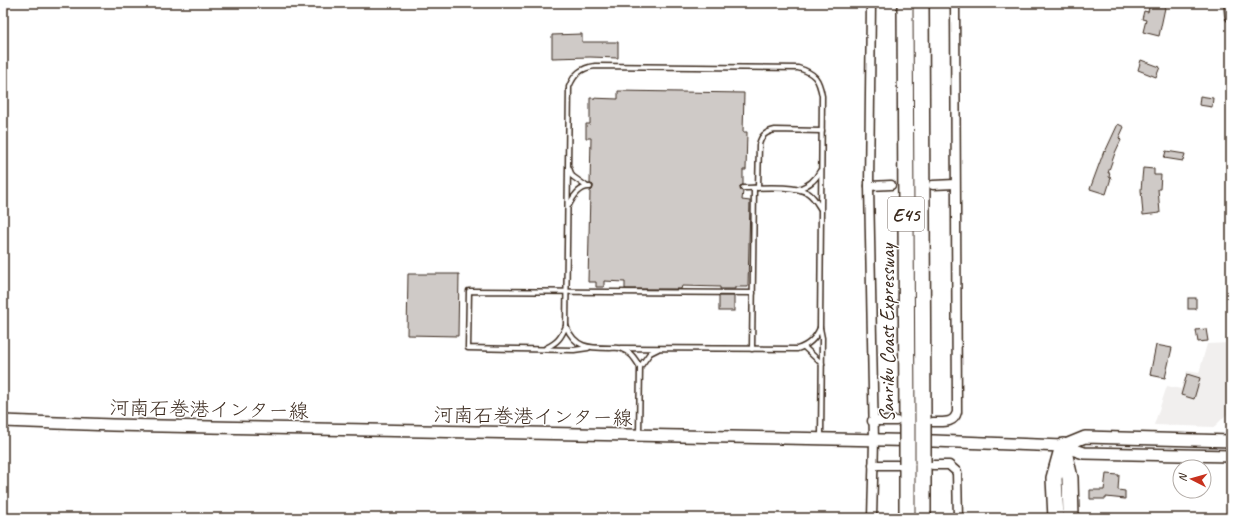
<svg xmlns="http://www.w3.org/2000/svg" width="1234" height="521" font-family="Caveat,'Klee One',sans-serif">
<rect width="100%" height="100%" fill="#fff"/>
<filter id="ink" filterUnits="userSpaceOnUse"><feTurbulence type="fractalNoise" baseFrequency=".025" numOctaves="2"/><feDisplacementMap in="SourceGraphic" scale="8" xChannelSelector="R" yChannelSelector="G"/><feConvolveMatrix kernelMatrix="1 2 1 2 8 2 1 2 1" color-interpolation-filters="sRGB"/></filter>
<g filter="url(#ink)">
<path fill="#f1efee" d="M1231,343V410L1214,427L1154,425L1167,386L1181,389L1187,371L1199,373L1207,344Z"/>
<g fill="#cfcac7" stroke="#3b2a1e">
<path d="M1150,3H1166L1159,36L1143,32L1146,20L1142,19L1144,11L1148,12Z"/>
<path d="M582,34V42H618V58L590,57L552,58V35Z"/>
<path d="M1141,60L1160,67L1156,77L1138,70Z"/>
<path d="M618,91L744,93L743,132H747L746,170H743V185L740,186V188L743,191L742,200L750,201L748,287H735V289H720V287L682,286L681,289H625V282L604,281V287H596V282H588L590,191L592,190L593,187V185L590,184L591,138H586V124H590V98L618,99Z"/>
<path d="M1200,96L1213,98L1212,107L1199,105Z"/>
<path d="M1118,124L1124,127L1119,138L1121,140L1115,153L1108,173H1110L1109,177L1111,178L1106,194L1090,189L1104,151L1105,152Z"/>
<path d="M1166,151L1185,154L1183,161L1164,158Z"/>
<path d="M1143,168L1154,169V175H1161L1160,189H1158L1160,213L1143,215L1141,190Z"/>
<path d="M408,274H459L458,336L407,335Z"/>
<rect x="719" y="296" width="15" height="15"/>
<rect x="1188" y="298" width="8" height="11"/>
<path d="M1206,329L1208,341L1198,342L1196,330Z"/>
<path d="M1156,345L1172,348L1165,378L1150,375Z"/>
<path d="M1187,374L1200,378L1194,399L1181,395Z"/>
<path d="M1106,474L1119,475L1118,490L1125,491V499L1106,497V499H1090V490H1104Z"/>
</g>
<g fill="none" stroke-linecap="round" stroke-linejoin="round">
<defs>
<g id="lane">
<path d="M569,168L572,176L586,186"/>
<path d="M743,188C759,188 795,185 808,193C814,197 817,203 820,208"/>
<path d="M758,188L759,145C761,136 765,132 775,130L822,131"/>
<path d="M798,189C809,185 815,181 820,171"/>
<path d="M569,205C573,197 580,186 590,187"/>
<path d="M820,328L822,338L821,437"/>
<path d="M804,347L822,364"/>
<path d="M546,348C558,342 561,338 566,326"/>
<path d="M588,348L574,350L468,348L469,291L753,293"/>
<path d="M621,348L797,349C809,345 815,339 820,328L822,96C819,79 815,73 798,68L595,66C581,68 574,74 569,87L566,326C575,348 588,348 610,348C614,348 619,347 622,349C631,352 635,359 640,367L639,433"/>
<path d="M752,349L754,188"/>
<path d="M640,367L650,353L658,349"/>
</g>
<g id="street">
<path d="M871,3L869,186L874,441L872,518"/>
<path d="M933,185L955,184"/>
<path d="M869,186L891,185"/>
<path d="M872,421H896"/>
<path d="M933,422C943,422 954,424 957,412L955,3"/>
<path d="M873,465H897"/>
<path d="M933,465H949L957,472L958,518"/>
</g>
<g id="secondary">
<path d="M1230,3L1231,16"/>
<path d="M3,421L112,425L934,441L1063,446L1084,453L1231,456"/>
<path d="M1063,446L1085,437L1231,441"/>
</g>
<g id="highway">
<path d="M905,3L907,425"/>
<path d="M921,3L923,424"/>
<path d="M1063,447L1070,478L1071,518"/>
<path d="M923,462V518"/>
<path d="M907,463V518"/>
<path d="M1056,518L1054,478L1063,446"/>
</g>
</defs>
<use href="#lane" stroke="#3b2a1e" stroke-width="7"/>
<use href="#street" stroke="#3b2a1e" stroke-width="11"/>
<use href="#secondary" stroke="#3b2a1e" stroke-width="14"/>
<use href="#highway" stroke="#3b2a1e" stroke-width="18"/>
<use href="#lane" stroke="#fff" stroke-width="4"/>
<use href="#street" stroke="#fff" stroke-width="8"/>
<use href="#secondary" stroke="#fff" stroke-width="11"/>
<use href="#highway" stroke="#fff" stroke-width="15"/>
<defs>
<g id="highway-bridge">
<path d="M923,424V462"/>
<path d="M907,425V463"/>
</g>
</defs>
<use href="#highway-bridge" stroke="#3b2a1e" stroke-width="18" stroke-linecap="butt"/>
<use href="#highway-bridge" stroke="#fff" stroke-width="15"/>
</g>
</g>
<g text-anchor="middle" stroke-width="3" stroke-linejoin="round" paint-order="stroke">
<rect fill="#fff" stroke="#766a62" stroke-width="1" x="888" y="197" width="36" height="34" rx="3"/>
<g font-size="19" font-weight="bold" fill="#3b2a1e">
<text x="906" y="221">E45</text>
</g>
<g font-size="20" fill="#3b2a1e" stroke="#fff">
<text transform="translate(887 333) rotate(-90)" y="7">Sanriku Coast Expressway</text>
<text transform="translate(209 409) rotate(1)" y="7">河南石巻港インター線</text>
<text transform="translate(533 416) rotate(1)" y="7">河南石巻港インター線</text>
</g>
</g>
<rect width="1234" height="521" fill="none" stroke="#fff" stroke-width="16"/>
<rect x="8" y="8" width="1218" height="505" fill="none" stroke="#3b2a1e" stroke-width="1.5" filter="url(#ink)"/>
<g transform="translate(1192 479) rotate(276)"><circle r="19" fill="#ffffff" stroke="#b1aaa5"/>
<path d="M0-3L7 15L0 10L-7 15Z" fill="#c8321e"/>
<text y="-6" font-size="11" font-weight="bold" text-anchor="middle" fill="#3b2a1e">N</text>
</g>
</svg>
